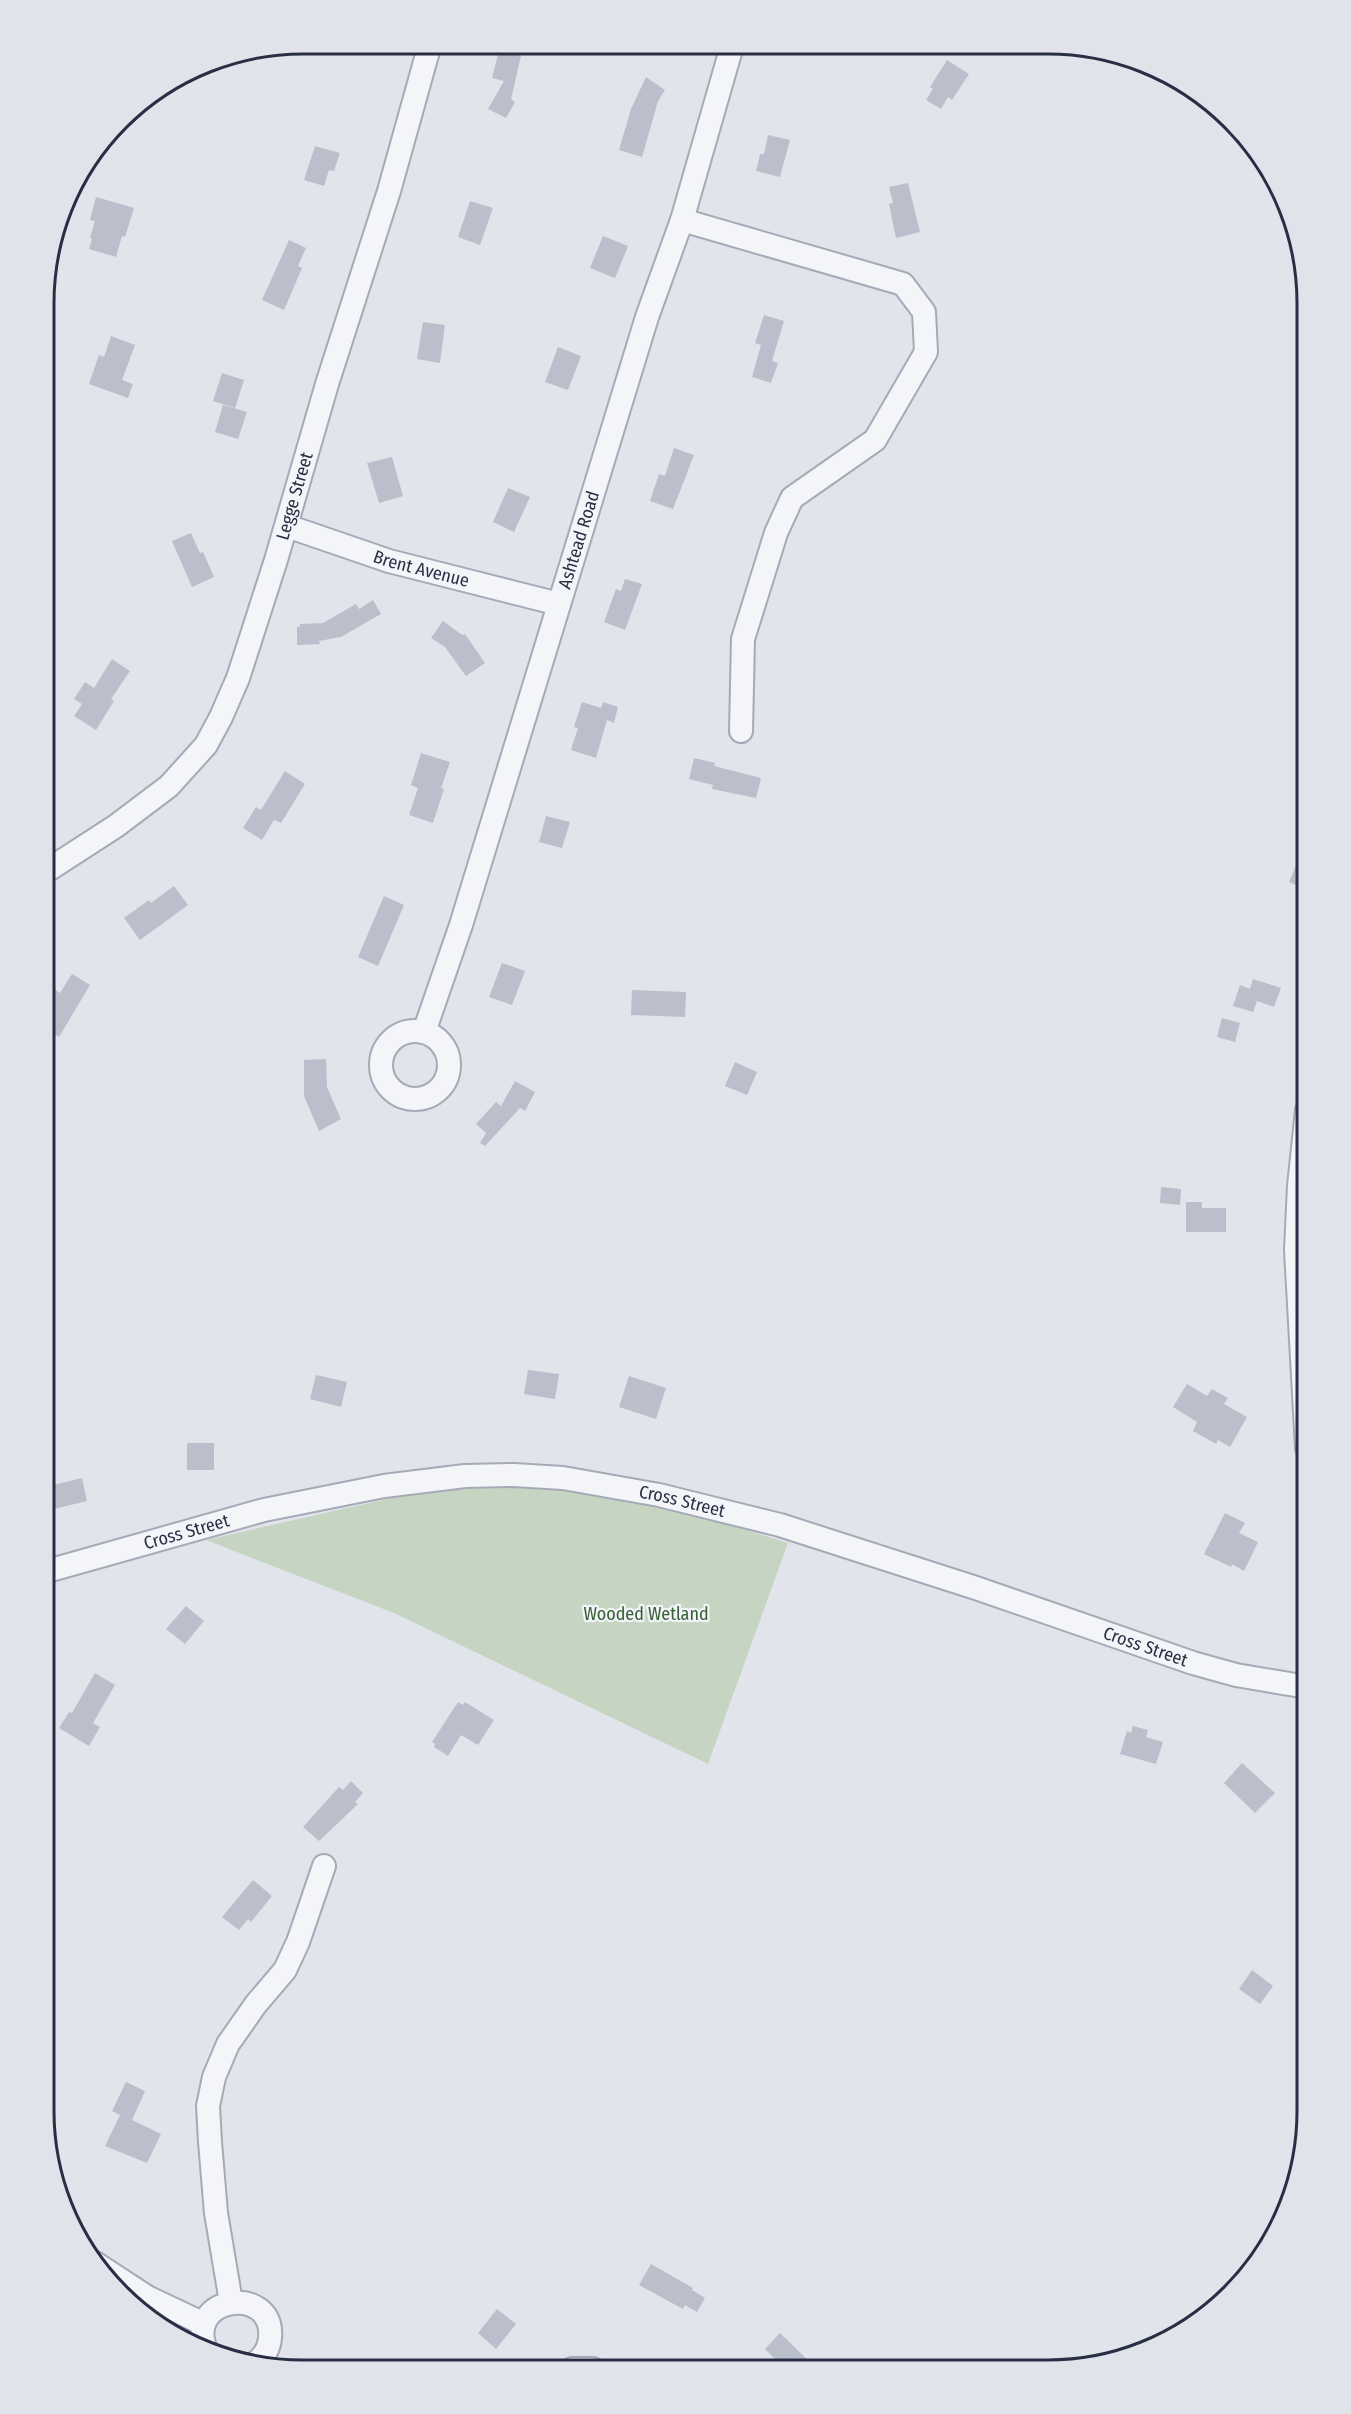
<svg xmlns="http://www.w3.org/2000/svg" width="1351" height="2414" font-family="'Fira Sans Condensed',sans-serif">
<rect width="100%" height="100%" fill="#e1e4eb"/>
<path fill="#c5d5c2" d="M573,1487L687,1512L788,1543L708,1764L394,1613L206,1540L431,1489Z"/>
<g fill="#bbbfcb">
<path d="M499,50L521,56L511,99L515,102L506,118L488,109L504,81L492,78Z"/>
<path d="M947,60L969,74L952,100L948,97L941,109L926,100L933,89L930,87Z"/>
<path d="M646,77L665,90L658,101L642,157L619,150L631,109Z"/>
<path d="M768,135L790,140L780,177L756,171L760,154H764Z"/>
<path d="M315,146L340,153L334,171L329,170L324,186L304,180Z"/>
<path d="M908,183L920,232L896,238L889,204L893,203L889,187Z"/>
<path d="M96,197L134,208L125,237L122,236L116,257L89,249L92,239L90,238L95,221L90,220Z"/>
<path d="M470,201L493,208L480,245L458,237Z"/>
<path d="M603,236L628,246L615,278L590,268Z"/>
<path d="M289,240L306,248L298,266L302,268L284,310L262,300Z"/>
<path d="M764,315L784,321L772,361L778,363L771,383L752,377L761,345L755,343Z"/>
<path d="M423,322L445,325L440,363L417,359Z"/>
<path d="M111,336L135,345L122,380L133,384L128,398L89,384L99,355L104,357Z"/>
<path d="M558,347L581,356L568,390L545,382Z"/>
<path d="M222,373L244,380L235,408L213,401Z"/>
<path d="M223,405L247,412L238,439L215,432Z"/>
<path d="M674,448L694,455L673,509L650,501L659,474L665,476Z"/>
<path d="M392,457L403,496L379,503L367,463Z"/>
<path d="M508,488L530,497L514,532L493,522Z"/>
<path d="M191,533L200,553L203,552L214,577L192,587L172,541Z"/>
<path d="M625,579L642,584L625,630L604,622L616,589L621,591Z"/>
<path d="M373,600L381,614L341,637L319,641L320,644L297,645V627H300V624L323,623L356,604L359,609Z"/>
<path d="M443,621L462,635L465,634L485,663L466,676L445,647L431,638Z"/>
<path d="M112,659L130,671L111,699L114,701L96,730L74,716L82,704L74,699L85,682L94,688Z"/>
<path d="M582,702L601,708L603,702L618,707L614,723L607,720L596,758L571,750L578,728L574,727Z"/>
<path d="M421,753L450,762L441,788L444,789L433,823L409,815L418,788L411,785Z"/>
<path d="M694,758L715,763L714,766L761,778L756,798L712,789L713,785L689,779Z"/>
<path d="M285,771L305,784L281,823L274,820L262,840L243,828L256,807L261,810Z"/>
<path d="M546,816L570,822L562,848L539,842Z"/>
<path d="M1307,838V890L1289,882Z"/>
<path d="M174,886L188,905L140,940L124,918L149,900L151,903Z"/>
<path d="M384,896L404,905L378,966L358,957Z"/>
<path d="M502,963L525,971L512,1005L489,997Z"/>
<path d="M72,974L90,985L59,1037L45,1028V983L60,993Z"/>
<path d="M1253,979L1281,988L1274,1007L1257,1001L1253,1012L1233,1006L1240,985L1250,989Z"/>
<path d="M632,990L686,992L685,1017L631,1015Z"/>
<path d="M1222,1018L1240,1023L1235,1042L1217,1037Z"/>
<path d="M326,1059L327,1087L341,1119L319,1131L304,1096V1060Z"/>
<path d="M735,1062L757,1072L747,1095L725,1086Z"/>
<path d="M515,1081L535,1092L525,1111L520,1108L485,1146L480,1143L486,1133L476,1124L496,1102L501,1106Z"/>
<path d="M1161,1187L1181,1189L1180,1205L1160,1203Z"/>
<path d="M1186,1202H1202V1208H1226V1232H1186Z"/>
<path d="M528,1370L559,1374L555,1399L524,1394Z"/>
<path d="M316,1375L347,1382L341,1407L310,1399Z"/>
<path d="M629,1376L666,1388L656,1419L619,1407Z"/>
<path d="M1187,1384L1207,1396L1212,1389L1228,1398L1224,1404L1247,1417L1230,1447L1218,1440L1216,1444L1193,1431L1197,1422L1173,1407Z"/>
<rect x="187" y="1443" width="27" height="27"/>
<path d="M82,1478L87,1501L50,1510L45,1487Z"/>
<path d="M1225,1513L1245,1523L1239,1533L1258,1542L1244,1571L1232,1564L1231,1567L1204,1554Z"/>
<path d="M186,1606L204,1621L185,1644L166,1629Z"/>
<path d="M95,1673L115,1685L93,1723L100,1727L89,1746L59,1728L69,1712L72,1713Z"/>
<path d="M458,1702L463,1705L465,1702L494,1720L478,1745L461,1735L448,1756L434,1747L435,1744L432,1742Z"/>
<path d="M1133,1726L1148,1730L1146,1737L1163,1742L1156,1764L1120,1754L1127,1731L1131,1733Z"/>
<path d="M1242,1763L1275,1793L1255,1813L1224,1783Z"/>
<path d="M351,1781L363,1793L355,1802L358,1804L319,1841L303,1827L339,1787L343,1790Z"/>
<path d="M253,1880L272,1896L251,1922L248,1919L239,1930L222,1917Z"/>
<path d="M1252,1970L1273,1986L1260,2004L1239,1989Z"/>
<path d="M126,2082L145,2091L132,2120L161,2134L147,2163L105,2146L120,2115L112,2111Z"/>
<path d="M651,2264L693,2288L692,2290L705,2298L697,2312L685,2305L683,2309L639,2285Z"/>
<path d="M497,2309L516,2324L496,2349L478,2333Z"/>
<path d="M780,2333L818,2370H786L765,2349Z"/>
</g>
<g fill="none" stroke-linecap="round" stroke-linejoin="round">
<defs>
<g id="minor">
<path d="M682,220L903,284L924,312L926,352L875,440L792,498L776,533L743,639L741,731"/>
<path id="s1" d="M287,526L389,561L559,604"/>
<path id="s2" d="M45,872L116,826L169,786L206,745L221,717L238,678L276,560L327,384L389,191L430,44"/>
<circle cx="415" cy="1065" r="34"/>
<path id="s3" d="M424,1032L461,925L647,317L682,220L732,46"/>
<path d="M1307,1448L1296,1250L1299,1186L1307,1110"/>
<path id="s4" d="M44,1572L264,1510L384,1486L465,1476L514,1475L563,1478L659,1495L780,1525L976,1588L1193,1663L1236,1675L1307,1687"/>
<path d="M95,2263L147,2297L204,2324"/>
<path d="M231,2302L216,2213L210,2142L208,2106L214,2077L228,2044L256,2004L285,1970L298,1942L324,1866"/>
<path d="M207,2352C181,2296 275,2283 270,2338C269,2349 263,2358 254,2364"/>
<path d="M572,2369H593"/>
</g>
</defs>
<use href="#minor" stroke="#a6aab6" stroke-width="26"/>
<use href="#minor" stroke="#f4f5f9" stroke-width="22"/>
</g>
<g text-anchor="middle" stroke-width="4.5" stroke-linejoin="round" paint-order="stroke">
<g font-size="18" fill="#282f44" stroke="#f1f3f8">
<text dy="6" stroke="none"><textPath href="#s2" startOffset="471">Legge Street</textPath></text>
<text dy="6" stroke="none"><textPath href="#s3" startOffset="516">Ashtead Road</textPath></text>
<text dy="6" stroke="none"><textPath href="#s1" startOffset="141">Brent Avenue</textPath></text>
<text dy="6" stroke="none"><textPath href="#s4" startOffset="652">Cross Street</textPath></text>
<text dy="6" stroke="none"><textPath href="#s4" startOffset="148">Cross Street</textPath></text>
<text dy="6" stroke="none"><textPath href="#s4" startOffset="1138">Cross Street</textPath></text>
</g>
<g font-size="18" fill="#386134" stroke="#f1f3f8">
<text x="646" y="1620">Wooded Wetland</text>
</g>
</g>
<path d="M0 0H1351V2414H0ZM303 54H1048A249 249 0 0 1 1297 303V2111A249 249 0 0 1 1048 2360H303A249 249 0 0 1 54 2111V303A249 249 0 0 1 303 54Z" fill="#e1e3ea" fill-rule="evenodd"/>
<path fill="none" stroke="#282f44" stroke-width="3" d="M303 54H1048A249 249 0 0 1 1297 303V2111A249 249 0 0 1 1048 2360H303A249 249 0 0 1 54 2111V303A249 249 0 0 1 303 54Z"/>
</svg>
